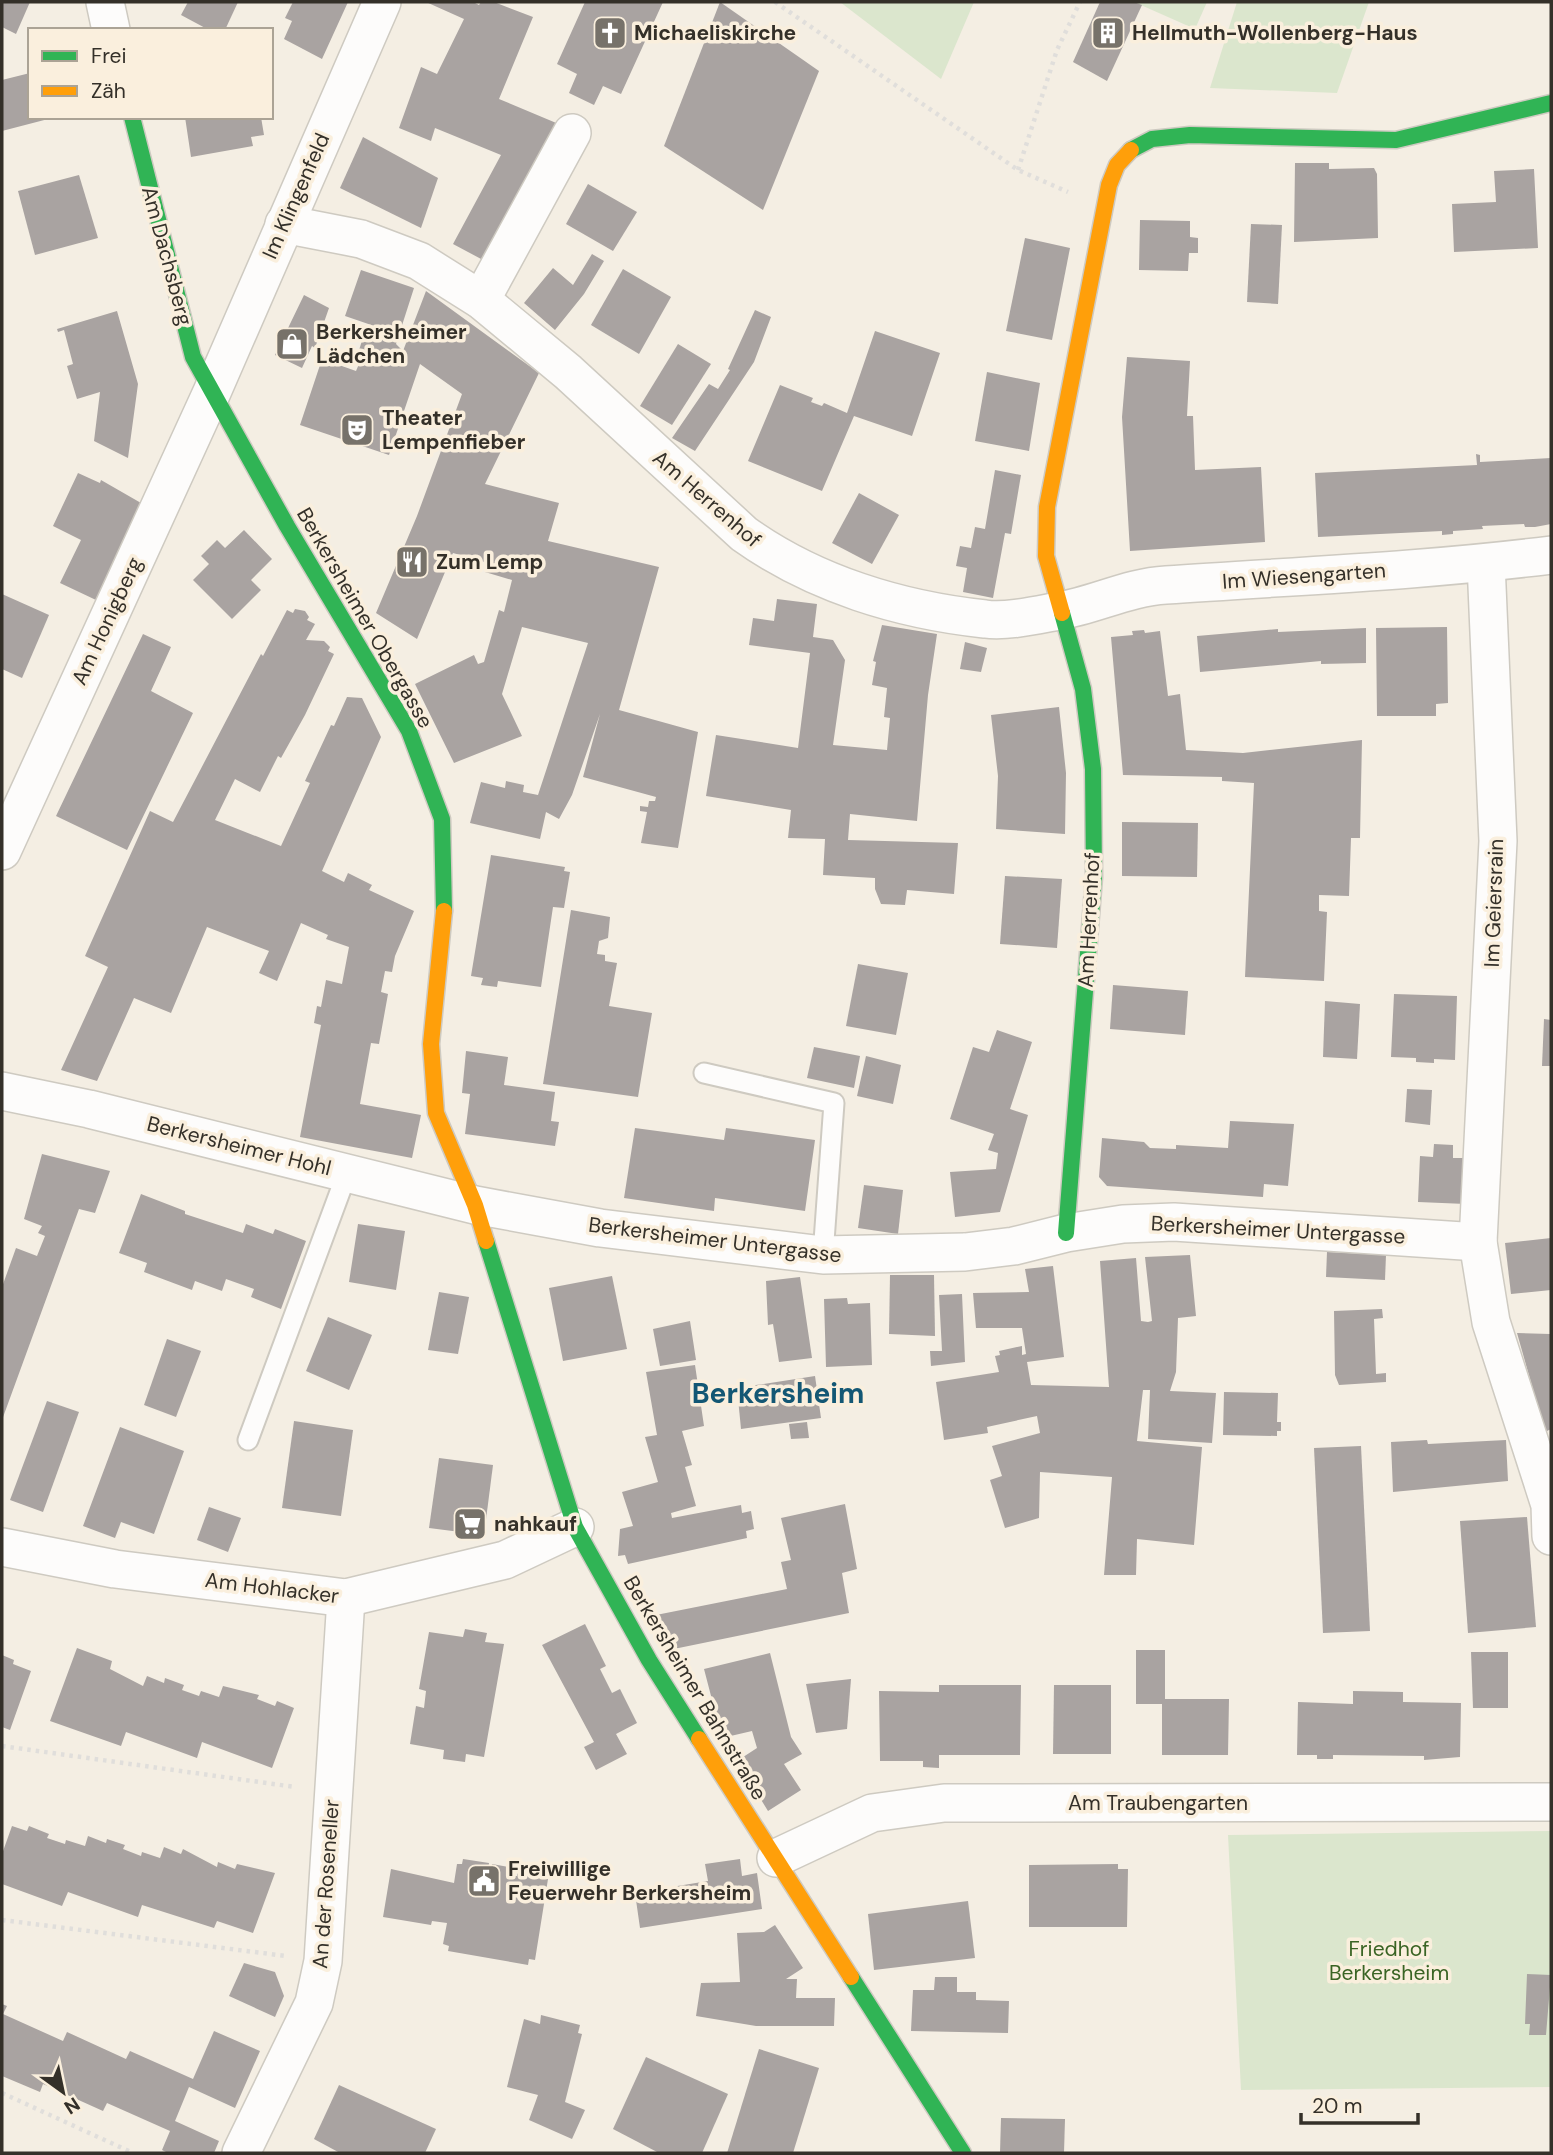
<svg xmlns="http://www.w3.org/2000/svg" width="1553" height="2155" font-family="'DM Sans',sans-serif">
<rect width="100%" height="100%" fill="#f4eee3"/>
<g fill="#dbe6cd">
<path d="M840,2H974L941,79Z"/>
<path d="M1134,2H1207L1195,29Z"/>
<path d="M1237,2H1369L1337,93L1210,88Z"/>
<path d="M1551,1831V2087L1241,2090L1228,1835Z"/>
</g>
<g fill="#a9a3a1">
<path d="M2,2H30L16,34L2,27Z"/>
<path d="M188,2H238L225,30H209L181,15Z"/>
<path d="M293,2H348L322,59L284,39L292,21L285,18Z"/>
<path d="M426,2H473L479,5L481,2H494L533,17L499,99L561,125L483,260L453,244L501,155L435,128L431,141L399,128L421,67L437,74L464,19Z"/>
<path d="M585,2H663L621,94L603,86L594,105L569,93L577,74L557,64Z"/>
<path d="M720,2L819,71L763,210L664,146Z"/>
<path d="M1100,2H1134L1142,5L1107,81L1073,62Z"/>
<path d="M30,73V117L52,118L2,131V80Z"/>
<path d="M185,117H261L264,135L251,137L253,146L191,157Z"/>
<path d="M363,137L438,178L421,228L340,188Z"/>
<path d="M1295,163H1329V169L1374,168L1377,174L1378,238L1294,242Z"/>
<path d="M1534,169L1538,248L1454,252L1452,204L1496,202L1494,171Z"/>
<path d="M79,175L98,238L35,255L18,191Z"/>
<path d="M588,184L637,212L613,251L566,224Z"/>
<path d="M1140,220L1190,221V237L1198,238V253H1189L1188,271L1139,270Z"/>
<path d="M1251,224L1282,225L1278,304L1247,302Z"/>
<path d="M1025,238L1070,248L1052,340L1006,331Z"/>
<path d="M592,254L604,261L584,294L555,330L524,303L553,268L573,285Z"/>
<path d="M623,269L671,297L639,354L591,325Z"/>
<path d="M361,270L414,288L396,344L403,351L426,291L539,373L485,484L559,503L548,541L659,567L619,710L698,732L678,848L641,843L647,812L640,811V806L648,807L649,801H655L656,797L583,777L600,714L572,795L559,819L546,812L540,839L470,823L481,782L505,788L506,781L524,785L523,792L538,795L588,643L522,627L502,694L522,736L454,763L415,684L474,655L478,664L484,662L499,610L504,612L512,580L485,572L488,563L453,553L417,639L376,613L417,516L462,394L420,364L389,455L300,425L322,359L356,371L359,364L355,363L365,331L377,335L380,328L345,316Z"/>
<path d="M304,295L329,308L315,348L312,346L302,368L275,355Z"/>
<path d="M755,310L771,317L754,362L695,451L672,438L709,384L718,389L730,370L728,369Z"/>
<path d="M117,311L138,384L128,458L94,441L100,392L77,399L67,366L73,364L64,330L58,332L57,329Z"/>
<path d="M875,331L940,353L912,436L854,416L822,491L748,461L780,385L813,398L811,402L822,406L824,403L847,413Z"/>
<path d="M678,344L711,364L672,425L640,406Z"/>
<path d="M1127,357L1190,361L1187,416H1193L1195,470L1261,467L1265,542L1130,551L1122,417Z"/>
<path d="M987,372L1040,383L1029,451L975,441Z"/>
<path d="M1476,454L1480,455V462L1551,458V524L1535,527H1525L1524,524L1482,526L1483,529L1453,531V534L1442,535V531L1318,537L1315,473L1477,465Z"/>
<path d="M995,470L1021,475L1011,534L1005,533L993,598L963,592L967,568L956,566L960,546L971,548L975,527L985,529Z"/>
<path d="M78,473L100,483L101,480L141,503L96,600L60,583L81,540L53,526Z"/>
<path d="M859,493L899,515L872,564L832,543Z"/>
<path d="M244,530L272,559L251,580L261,590L232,619L193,580L209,564L201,556L217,540L225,548Z"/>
<path d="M2,594L49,615L22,678L2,669Z"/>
<path d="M777,599L817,604L813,637L833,640L845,660L833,745L887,750L890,718L884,717L887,688L872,685L876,662L873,661L882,625L937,634L928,695L917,821L850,814L848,840L958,843L954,894L907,890L905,905L881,904L875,889V878L823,875L825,839L788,838L791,810L706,796L716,735L798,748L810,653L749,645L753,618L774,621Z"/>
<path d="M295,609L305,611L309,617L307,620L315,624L306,640L324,641L330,647L328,651L334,654L305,715L281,758L278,756L260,792L235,779L215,820L281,846L310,783L305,781L331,725L334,726L347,697L362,698L381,737L322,871L344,882L348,873L372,885L369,890L414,911L395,956L392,972L385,971L381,992L388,994L379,1044L371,1043L360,1104L421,1115L412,1158L300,1137L321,1025L314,1023L317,1006L321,1007L326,980L342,984L349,947L326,939L328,935L301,923L277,981L259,973L269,951L207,927L171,1013L134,998L97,1081L61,1070L108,967L85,956L150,811L173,822L261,654L263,656L287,610L293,613Z"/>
<path d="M1447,627L1448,703L1436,704V716H1377L1376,628Z"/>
<path d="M1366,628V663L1321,664V661L1200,672L1197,636L1278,629V632Z"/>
<path d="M1144,630L1145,633L1160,631L1168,696L1180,694L1186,750L1243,753L1362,740L1360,838H1351L1349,896L1319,895V911L1327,912L1324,981L1245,977L1254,783L1222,781V777L1123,775L1111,637L1133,635L1132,631Z"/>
<path d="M143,634L171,647L151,691L193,713L127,850L56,816Z"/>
<path d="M965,642L987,648L981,672L960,669Z"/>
<path d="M1059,707L1066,773L1065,834L996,829L998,776L991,715Z"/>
<path d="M1122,822L1198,823L1197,877L1122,876Z"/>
<path d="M491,855L565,867L564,871L570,872L564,908L553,907L541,987L498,981L497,987L481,985L483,978L471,976Z"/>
<path d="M1005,876L1062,879L1057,948L1000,944Z"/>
<path d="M571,910L610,917L608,938L599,941L597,954L605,955V961L617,963L609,1006L652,1013L638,1097L543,1084Z"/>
<path d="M858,964L908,973L896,1035L846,1026Z"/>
<path d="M1113,985L1188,991L1185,1035L1110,1029Z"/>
<path d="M1394,994L1457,996L1455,1060L1434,1059V1063L1416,1062V1058L1391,1057Z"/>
<path d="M1325,1001L1360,1004L1357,1059L1323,1057Z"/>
<path d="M1544,1019L1551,1020V1066H1542Z"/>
<path d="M997,1030L1032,1042L1010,1109L1028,1115L1000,1212L955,1217L950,1172L996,1169L998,1153L988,1150L994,1134L950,1119L973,1047L989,1052Z"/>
<path d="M814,1047L860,1056L854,1088L807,1078Z"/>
<path d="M466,1051L508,1057L504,1085L555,1092L551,1121L559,1122L555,1146L465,1134L470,1094L462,1093Z"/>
<path d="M866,1056L901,1065L893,1104L857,1096Z"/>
<path d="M1407,1089L1432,1090L1430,1125L1405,1122Z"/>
<path d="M1230,1121L1294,1124L1288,1186L1264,1184L1263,1197L1107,1186L1099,1177L1102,1138L1144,1142L1150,1148L1176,1149V1145L1228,1148Z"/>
<path d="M635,1128L724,1140L726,1128L815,1140L805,1211L715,1198L714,1211L624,1198Z"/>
<path d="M1434,1144L1453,1145V1158H1468L1466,1204L1418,1202L1420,1156L1433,1157Z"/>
<path d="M42,1154L110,1171L95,1213L79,1209L2,1420V1287L16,1248L37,1256L45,1236L38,1233L42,1226L24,1219Z"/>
<path d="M864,1185L903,1190L898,1234L858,1228Z"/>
<path d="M141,1194L185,1211V1214L243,1233L246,1224L273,1234L275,1229L306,1241L281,1309L251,1297L254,1289L226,1279L222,1291L195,1281L192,1290L144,1272L147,1263L119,1253Z"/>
<path d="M358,1224L405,1231L396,1290L349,1282Z"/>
<path d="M1551,1238V1290L1511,1294L1505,1243Z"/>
<path d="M1327,1252L1386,1255L1385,1280L1326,1277Z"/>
<path d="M1190,1255L1196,1316L1178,1318L1176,1372L1170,1391L1216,1393L1212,1443L1148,1439L1150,1390H1143L1137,1441L1202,1447L1194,1545L1137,1539L1136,1575H1104L1112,1477L1040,1472L1039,1518L1005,1528L990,1480L1002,1476L992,1446L1040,1433L1037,1416L987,1427L988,1433L944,1440L936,1382L999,1372L995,1356L1000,1355L999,1351L1022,1346V1355L1026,1354L1022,1328H976L973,1293L1029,1292L1025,1269L1053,1266L1064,1357L1027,1362L1031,1385L1109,1387L1100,1261L1136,1258L1141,1321L1148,1322L1152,1321L1145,1257Z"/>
<path d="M890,1275H934L935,1336L889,1334Z"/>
<path d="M612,1276L627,1349L563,1361L549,1288Z"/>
<path d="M800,1277L812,1358L779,1362L773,1324L768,1325L766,1281Z"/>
<path d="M439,1292L469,1297L458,1354L428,1350Z"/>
<path d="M962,1294L965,1362L931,1366L930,1351H942L939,1295Z"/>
<path d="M847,1298L848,1304L870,1303L872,1365L826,1367L824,1299Z"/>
<path d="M1382,1309L1383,1318L1374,1319L1376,1374L1386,1373V1382L1339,1385L1335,1375L1334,1311Z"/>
<path d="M328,1317L372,1335L349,1390L306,1371Z"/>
<path d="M690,1321L696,1360L660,1366L653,1329Z"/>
<path d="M1517,1333L1550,1334L1551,1339V1429L1545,1432Z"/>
<path d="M167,1339L201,1351L176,1417L144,1405Z"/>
<path d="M695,1365L704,1426L682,1431L692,1465L685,1467L696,1506L671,1513L672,1518L741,1505L742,1513L751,1511L754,1529L746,1531L747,1538L628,1564L625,1555L618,1556L620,1529L633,1526L622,1492L658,1482L645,1437L657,1435L646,1372Z"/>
<path d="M815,1376L821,1418L741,1429L737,1388Z"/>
<path d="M1224,1392L1278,1393L1277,1422H1281V1431H1277V1436L1223,1435Z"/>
<path d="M47,1401L79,1412L43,1512L10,1500Z"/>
<path d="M294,1421L353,1430L341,1516L282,1508Z"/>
<path d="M807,1422L809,1438L791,1439L789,1424Z"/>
<path d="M120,1427L184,1451L154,1534L121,1522L115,1538L83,1526Z"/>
<path d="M1427,1440L1428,1444L1506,1440L1508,1481L1393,1492L1391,1442Z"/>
<path d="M1361,1446L1370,1631L1323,1633L1314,1448Z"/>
<path d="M439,1458L493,1465L484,1535L429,1528Z"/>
<path d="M845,1504L857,1569L842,1573L849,1613L664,1651L656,1615L787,1589L781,1562L791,1560L781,1518Z"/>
<path d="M209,1507L241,1518L228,1552L197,1540Z"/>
<path d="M1527,1517L1536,1627L1468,1633L1460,1521Z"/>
<path d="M585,1624L606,1666L600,1669L612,1693L620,1689L637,1723L616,1734L627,1754L596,1770L584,1747L594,1742L542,1645Z"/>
<path d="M465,1629L487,1633L485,1642L504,1644L484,1757L466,1754L465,1762L443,1759L444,1750L410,1744L416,1706L424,1708L426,1691L419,1689L429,1632L463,1637Z"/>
<path d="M77,1648L112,1661L110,1669L143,1686L147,1676L164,1683L165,1678L184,1685L182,1690L199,1696L201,1691L219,1697L223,1686L259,1695L257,1699L275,1706L277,1701L294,1708L272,1768L202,1742L197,1758L126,1732L121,1746L50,1721Z"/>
<path d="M1136,1650H1165V1699H1229L1228,1755H1162V1704H1136Z"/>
<path d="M1471,1652H1508V1708H1473Z"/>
<path d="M770,1653L791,1737L802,1754L784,1764L801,1790L768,1811L737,1761L757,1748L752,1731L722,1738L704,1669Z"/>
<path d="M2,1655L14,1660L13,1664L31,1671L10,1730L2,1727Z"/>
<path d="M851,1679L847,1729L816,1733L806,1684Z"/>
<path d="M939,1685H1021L1020,1755H939V1768L923,1767V1761H880L879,1691L939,1692Z"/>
<path d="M1054,1685H1111V1754H1053Z"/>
<path d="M1353,1691L1403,1692V1702L1461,1703L1460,1757L1424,1760V1756L1333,1755V1759H1317V1755H1297L1298,1702L1353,1704Z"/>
<path d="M12,1826L27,1831L29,1826L49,1834L47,1838L65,1844L66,1840L85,1846L88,1836L106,1843L107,1839L125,1845L123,1849L141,1856L142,1852L160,1858L164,1847L181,1854L183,1849L217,1867L218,1862L235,1869L237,1864L275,1873L253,1933L217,1921L214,1928L142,1905L138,1917L68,1892L62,1906L2,1884V1854Z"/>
<path d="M463,1859L489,1863L488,1872H491L492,1864L515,1868L514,1876H517L518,1869L545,1873L544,1879H548L535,1960L529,1959L528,1965L448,1951L449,1946L443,1944L447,1923L432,1921L431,1925L383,1917L391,1869L454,1883L457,1864H462Z"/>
<path d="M740,1859L742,1876L757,1873L762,1909L640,1928L635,1893L708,1881L705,1864Z"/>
<path d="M1118,1864V1869H1128L1127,1927H1029V1865Z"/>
<path d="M968,1901L975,1958L874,1970L868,1914Z"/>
<path d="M775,1925L803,1968L786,1979H797L796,1998H835L834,2026H756L696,2016L701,1983L740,1982L737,1933L764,1932Z"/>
<path d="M244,1963L275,1972L284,1996L275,2017L229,1996Z"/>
<path d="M1527,1974L1551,1975L1546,2035H1529L1530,2024H1525Z"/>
<path d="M935,1977H957V1992H976V2000L1009,2001L1008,2033L911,2031L913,1990H934Z"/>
<path d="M2,2004L7,2006L3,2014L63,2041L67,2032L126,2059L130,2051L193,2079L214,2031L260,2051L235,2108L189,2087L175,2121L219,2141L214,2153H168L162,2150L170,2131L107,2103L103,2111L43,2084L40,2092L2,2076Z"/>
<path d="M541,2015L580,2025L578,2033L582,2034L565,2102L585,2110L572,2139L529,2120L538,2095L507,2087L524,2019L540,2024Z"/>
<path d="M759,2049L819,2068L793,2153H727Z"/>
<path d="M646,2057L728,2094L702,2153H659L613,2129Z"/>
<path d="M339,2085L436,2129L425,2153H340L314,2139Z"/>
<path d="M1001,2118L1065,2119L1064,2153H1000Z"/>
</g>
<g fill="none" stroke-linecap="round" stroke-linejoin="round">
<defs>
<g id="lane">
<path d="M704,1073L834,1103L823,1255"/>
<path d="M248,1440L347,1173"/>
</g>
<g id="street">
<path d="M105,2L111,30"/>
<path d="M284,224L361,239L419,261L481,300L568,372L744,534C814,584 900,610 985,619C1007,622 1037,615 1059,611C1095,605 1129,587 1166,585C1295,576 1424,571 1551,555"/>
<path d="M481,300L572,133"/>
<path d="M1486,563L1498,841L1478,1242L1491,1322L1550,1505L1551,1536"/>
<path d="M2,851L212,392L382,2"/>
<path d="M2,1091L89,1109L475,1205L600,1228L823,1255L965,1252L1014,1246L1066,1233L1123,1224L1174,1222L1478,1242"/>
<path d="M2,1547L115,1569L346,1598L505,1560L575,1527"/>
<path d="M776,1858L872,1813L944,1803L1551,1802"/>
<path d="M241,2153L314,2003L323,1961L346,1598"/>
</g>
<g id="fast">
<path d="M132,117L193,357L287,526L409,731L442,819L444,911"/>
<path d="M1131,150L1152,139L1190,135L1396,140L1551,103"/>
<path d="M1062,613L1083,689L1093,769L1094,877L1066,1233"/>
<path d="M486,1241L575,1527L649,1660L699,1739"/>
<path d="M851,1977L963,2153"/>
</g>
<g id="slow">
<path d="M1062,613L1046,556L1047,507L1109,185L1117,165L1131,150"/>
<path d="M444,911L431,1044L436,1113L475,1205L486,1241"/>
<path d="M699,1739L851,1977"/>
</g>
</defs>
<use href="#lane" stroke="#cecac1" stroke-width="23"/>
<use href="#street" stroke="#cecac1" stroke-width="40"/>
<use href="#fast" stroke="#cecac1" stroke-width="19"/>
<use href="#slow" stroke="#cecac1" stroke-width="19"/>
<g stroke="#e0dedb" stroke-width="4.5" stroke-dasharray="3.5 5" stroke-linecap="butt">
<path d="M775,2L1018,170L1068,192"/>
<path d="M1018,170L1057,50L1080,2"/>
<path d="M2,1746L295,1787"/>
<path d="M2,1920L286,1956"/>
<path d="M2,2093L133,2153"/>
</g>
<use href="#lane" stroke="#fdfcfb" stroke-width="19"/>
<use href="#street" stroke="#fdfcfb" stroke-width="37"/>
<use href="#fast" stroke="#30b455" stroke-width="16"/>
<use href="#slow" stroke="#ff9f0a" stroke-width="16"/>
</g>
<defs>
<symbol id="church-square" viewBox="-11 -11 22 22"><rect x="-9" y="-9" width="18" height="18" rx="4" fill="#77726a" stroke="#faefdd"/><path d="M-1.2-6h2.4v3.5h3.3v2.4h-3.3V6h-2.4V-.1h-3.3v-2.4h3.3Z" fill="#fff"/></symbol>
<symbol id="building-square" viewBox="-11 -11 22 22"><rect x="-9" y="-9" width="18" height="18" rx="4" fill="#77726a" stroke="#faefdd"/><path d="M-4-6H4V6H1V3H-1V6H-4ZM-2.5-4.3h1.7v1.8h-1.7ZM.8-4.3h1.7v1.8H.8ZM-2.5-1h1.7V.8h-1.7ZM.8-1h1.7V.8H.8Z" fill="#fff"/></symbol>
<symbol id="shop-square" viewBox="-11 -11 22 22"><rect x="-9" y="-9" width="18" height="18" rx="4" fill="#77726a" stroke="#faefdd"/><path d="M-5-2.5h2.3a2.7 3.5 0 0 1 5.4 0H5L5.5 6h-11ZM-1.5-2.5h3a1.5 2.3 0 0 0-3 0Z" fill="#fff"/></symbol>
<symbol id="theatre-square" viewBox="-11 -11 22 22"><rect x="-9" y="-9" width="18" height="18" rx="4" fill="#77726a" stroke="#faefdd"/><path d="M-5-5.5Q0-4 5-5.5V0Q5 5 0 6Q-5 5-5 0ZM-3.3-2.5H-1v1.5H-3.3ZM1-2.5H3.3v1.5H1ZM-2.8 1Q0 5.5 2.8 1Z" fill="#fff"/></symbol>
<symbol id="restaurant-square" viewBox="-11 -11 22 22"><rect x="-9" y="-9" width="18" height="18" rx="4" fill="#77726a" stroke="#faefdd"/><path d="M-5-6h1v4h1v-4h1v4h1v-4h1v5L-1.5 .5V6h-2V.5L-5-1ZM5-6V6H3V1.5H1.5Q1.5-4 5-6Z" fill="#fff"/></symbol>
<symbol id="supermarket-square" viewBox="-11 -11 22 22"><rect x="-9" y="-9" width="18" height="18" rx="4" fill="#77726a" stroke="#faefdd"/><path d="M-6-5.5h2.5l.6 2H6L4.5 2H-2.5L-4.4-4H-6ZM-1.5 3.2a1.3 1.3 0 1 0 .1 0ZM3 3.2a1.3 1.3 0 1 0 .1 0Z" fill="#fff"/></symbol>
<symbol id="civic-square" viewBox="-11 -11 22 22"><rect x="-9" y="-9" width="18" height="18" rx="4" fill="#77726a" stroke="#faefdd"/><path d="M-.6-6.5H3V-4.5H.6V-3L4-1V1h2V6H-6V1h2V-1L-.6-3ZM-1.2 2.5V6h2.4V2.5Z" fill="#fff"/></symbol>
</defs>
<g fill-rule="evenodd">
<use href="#church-square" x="591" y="14" width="38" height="38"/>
<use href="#building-square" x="1089" y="14" width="38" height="38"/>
<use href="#shop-square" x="273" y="325" width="38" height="38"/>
<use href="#theatre-square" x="338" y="411" width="38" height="38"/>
<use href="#restaurant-square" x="393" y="543" width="38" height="38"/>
<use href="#supermarket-square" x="451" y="1505" width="38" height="38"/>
<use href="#civic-square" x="465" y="1862" width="38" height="38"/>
</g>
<g text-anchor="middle" stroke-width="7" stroke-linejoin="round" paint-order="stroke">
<g font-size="21" font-weight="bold" fill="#343029" stroke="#faefdd" text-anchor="start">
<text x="634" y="40">Michaeliskirche</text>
<text x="1132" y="40">Hellmuth-Wollenberg-Haus</text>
<text x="316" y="339">Berkersheimer<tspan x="316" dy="24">Lädchen</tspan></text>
<text x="382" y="425">Theater<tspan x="382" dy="24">Lempenfieber</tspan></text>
<text x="436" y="569">Zum Lemp</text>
<text x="494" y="1531">nahkauf</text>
<text x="508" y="1876">Freiwillige<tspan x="508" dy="24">Feuerwehr Berkersheim</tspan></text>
</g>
<g font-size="21" fill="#343029" stroke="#faefdd">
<text transform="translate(296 196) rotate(-66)" y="7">Im Klingenfeld</text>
<text transform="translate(167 256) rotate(75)" y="7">Am Dachsberg</text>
<text transform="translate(707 499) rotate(41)" y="7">Am Herrenhof</text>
<text transform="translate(1304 576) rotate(-4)" y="7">Im Wiesengarten</text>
<text transform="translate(365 618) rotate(60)" y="7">Berkersheimer Obergasse</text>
<text transform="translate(107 621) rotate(-65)" y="7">Am Honigberg</text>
<text transform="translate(1494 903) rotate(-88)" y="7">Im Geiersrain</text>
<text transform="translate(1089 920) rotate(-87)" y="7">Am Herrenhof</text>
<text transform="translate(239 1146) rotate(14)" y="7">Berkersheimer Hohl</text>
<text transform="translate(1278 1230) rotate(3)" y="7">Berkersheimer Untergasse</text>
<text transform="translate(715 1240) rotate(7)" y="7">Berkersheimer Untergasse</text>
<text transform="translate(272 1588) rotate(7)" y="7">Am Hohlacker</text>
<text transform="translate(695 1688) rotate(59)" y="7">Berkersheimer Bahnstraße</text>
<text x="1158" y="1810">Am Traubengarten</text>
<text transform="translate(326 1884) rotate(-86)" y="7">An der Roseneller</text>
</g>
<g font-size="21" fill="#3a6424" stroke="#faefdd">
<text x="1389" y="1956">Friedhof<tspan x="1389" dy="24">Berkersheim</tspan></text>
</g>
<g font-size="28" font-weight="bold" fill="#135774" stroke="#faefdd">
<text x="778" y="1403">Berkersheim</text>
</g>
</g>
<rect width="1553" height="2155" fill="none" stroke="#343029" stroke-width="7"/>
<rect x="28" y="28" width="245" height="91" fill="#faefdd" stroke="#aba395" stroke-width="2"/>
<rect x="42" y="51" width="35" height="10" fill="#30b455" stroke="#aba395" stroke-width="2"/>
<text x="91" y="63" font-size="21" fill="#343029">Frei</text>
<rect x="42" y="86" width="35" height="10" fill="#ff9f0a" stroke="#aba395" stroke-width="2"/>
<text x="91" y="98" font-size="21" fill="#343029">Zäh</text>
<g transform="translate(63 2092) rotate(147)" stroke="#faefdd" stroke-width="5" paint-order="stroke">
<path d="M0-5L12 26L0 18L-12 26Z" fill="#343029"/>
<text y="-10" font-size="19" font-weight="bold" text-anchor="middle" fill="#343029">N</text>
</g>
<path d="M1301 2113v10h117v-10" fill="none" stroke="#343029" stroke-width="3.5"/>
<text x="1312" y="2113" font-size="21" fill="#343029" stroke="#faefdd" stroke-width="5" paint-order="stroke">20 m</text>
</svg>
